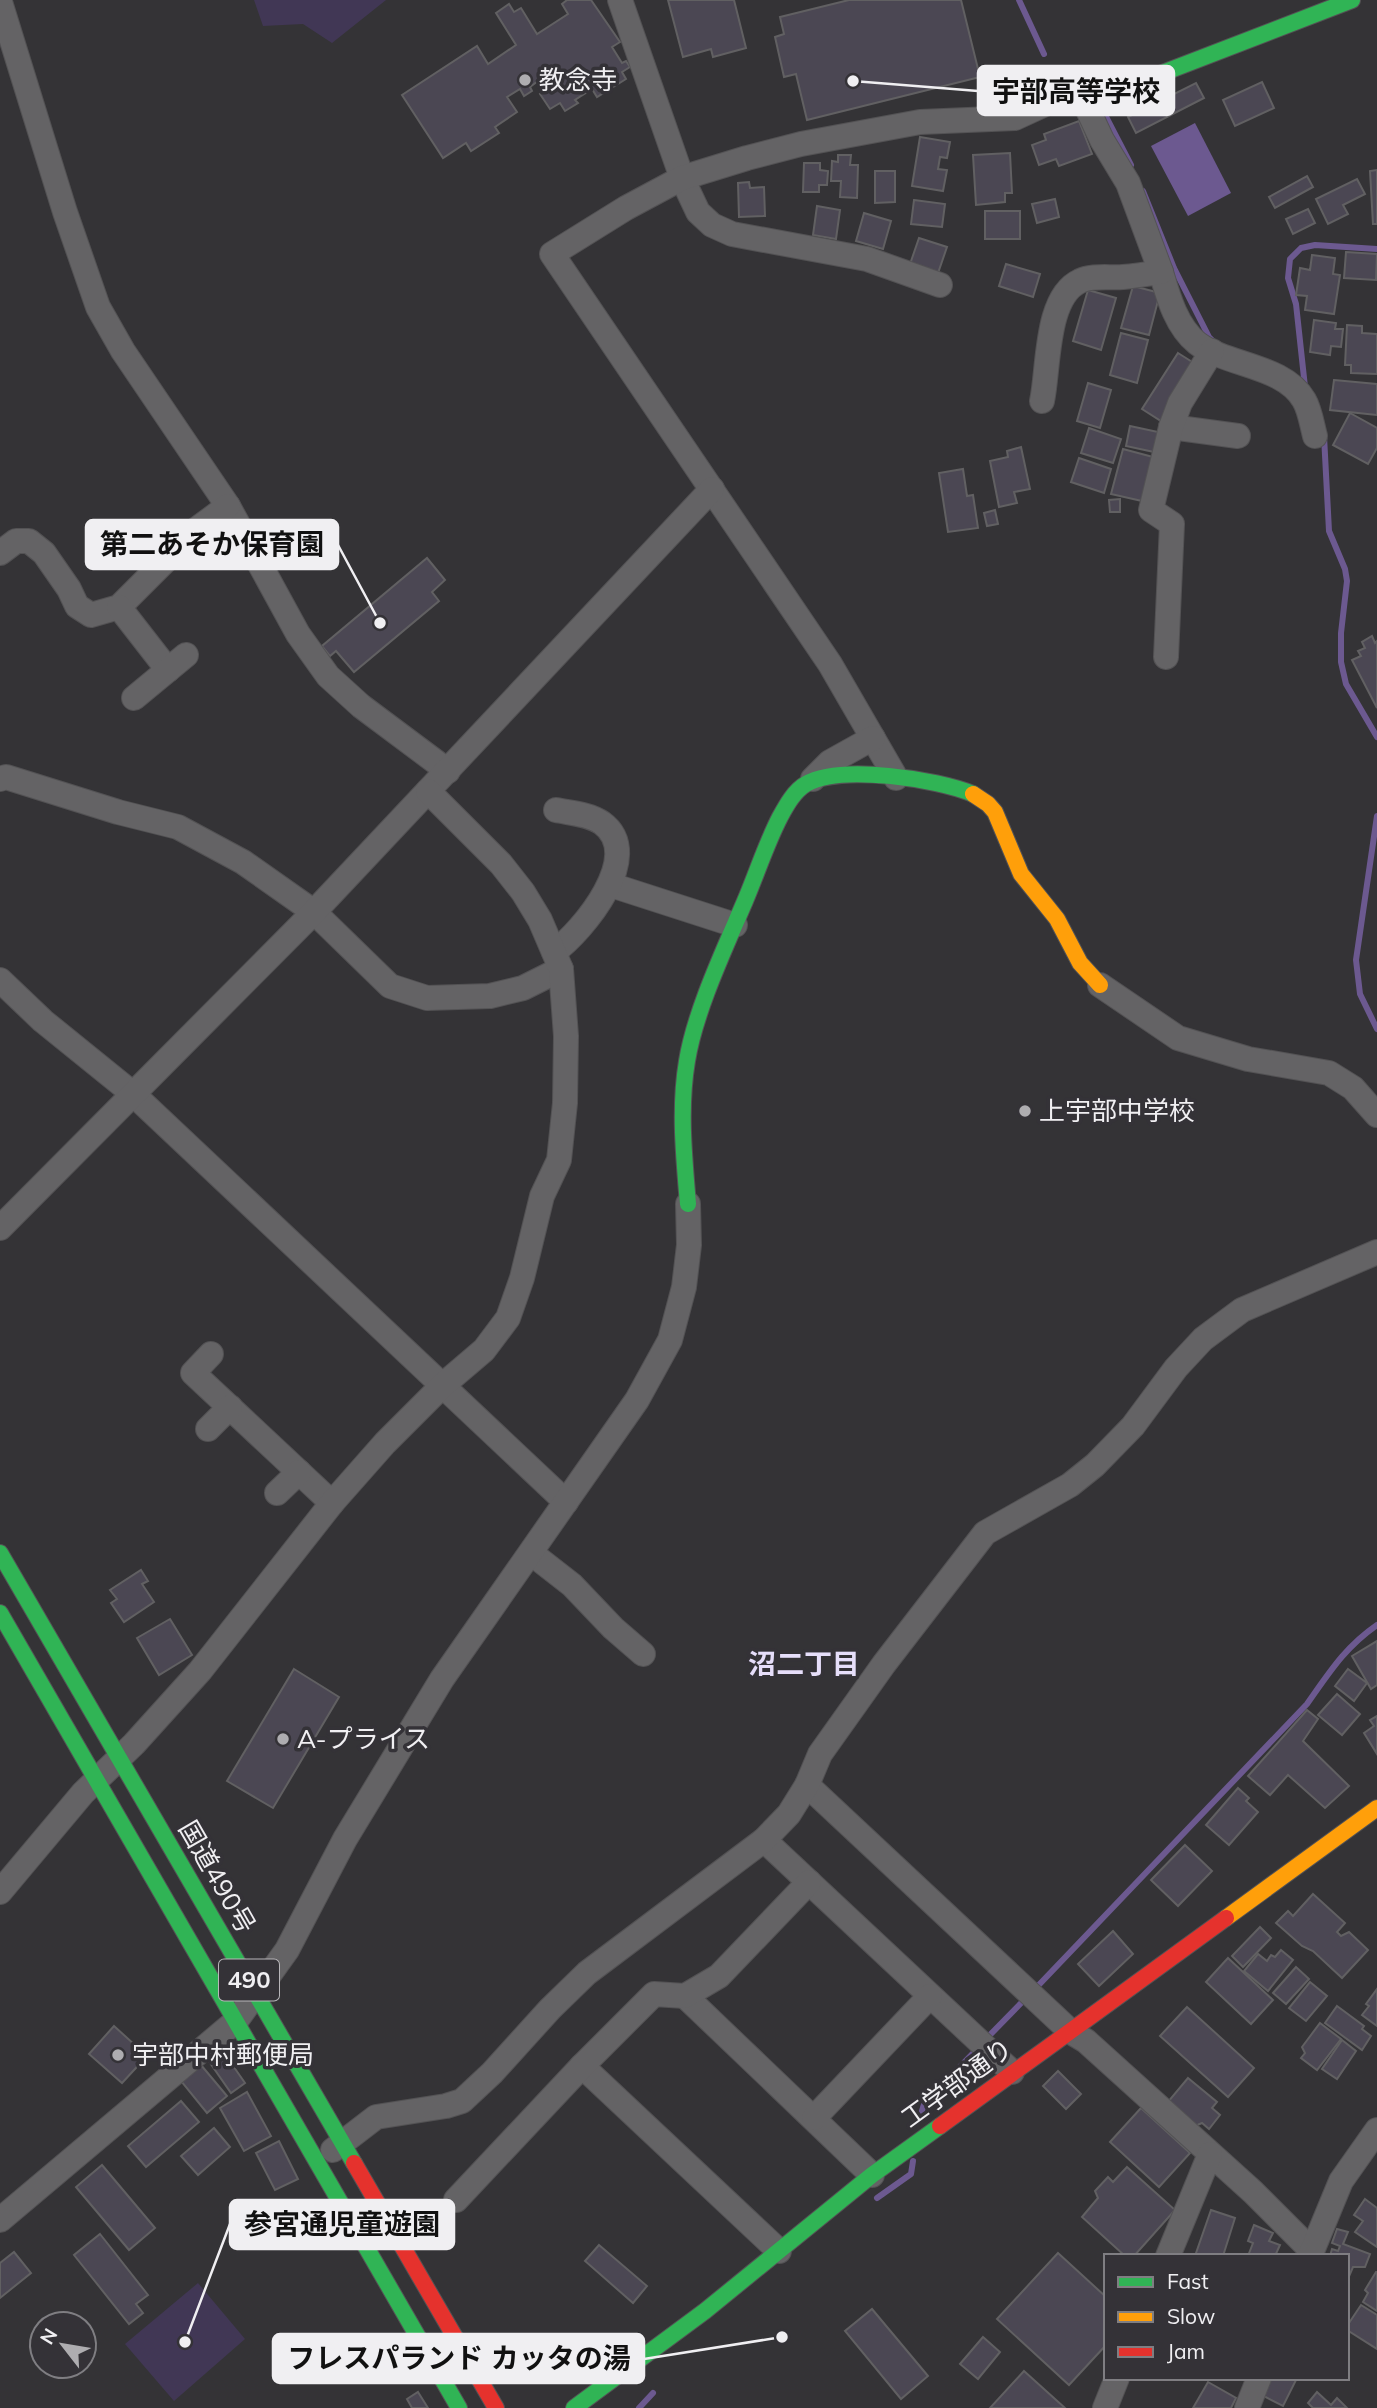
<svg xmlns="http://www.w3.org/2000/svg" width="1377" height="2408" font-family="Mulish,'Noto Sans JP',sans-serif">
<rect width="100%" height="100%" fill="#343336"/>
<g fill="#413755">
<path d="M254,0H386L332,43L303,24L263,26Z"/>
<path d="M198,2283L245,2339L174,2401L125,2344Z"/>
</g>
<path fill="#6c5990" d="M1195,123L1231,193L1188,216L1151,146Z"/>
<g fill="none" stroke-linecap="round" stroke-linejoin="round">
<g stroke="#6c5990" stroke-width="6">
<path d="M1019,0L1044,54"/>
<path d="M1103,111L1131,165"/>
<path d="M1143,191L1174,268L1209,337L1214,342"/>
<path d="M1305,387L1296,304L1288,278L1290,259L1301,248L1315,245L1377,249"/>
<path d="M1324,436L1329,531L1345,569L1347,581L1341,633V662L1346,684L1377,737"/>
<path d="M1377,816L1356,960L1360,994L1377,1029"/>
<path d="M1034,1990L1307,1704C1329,1673 1345,1647 1377,1625"/>
<path d="M985,2040L1026,1998"/>
<path d="M919,2121L924,2104L978,2048"/>
<path d="M877,2198L911,2174L913,2161"/>
<path d="M639,2408L653,2393"/>
</g>
</g>
<g fill="#4b4753" stroke="#616062" stroke-width="2">
<path d="M591,0L620,42L612,47L622,63L626,61L630,67L622,72L626,79L597,97L592,89L575,100L578,103L565,111L560,103L550,109L540,94L545,90L538,81L530,87L532,91L524,96L520,89L507,97L517,112L495,127L499,133L471,151L466,143L443,158L402,95L477,46L488,64L516,45L496,13L509,4L514,12L521,8L537,34L568,14L562,4L567,0Z"/>
<path d="M668,0H734L746,48L713,57L711,49L683,57Z"/>
<path d="M849,0H961L980,77L807,120L796,74L784,77L775,37L784,34L780,17Z"/>
<path d="M1262,82L1274,108L1235,126L1223,100Z"/>
<path d="M1196,83L1204,98L1136,133L1128,117Z"/>
<path d="M1079,121L1092,154L1059,166L1056,159L1039,165L1032,145L1046,140L1044,134Z"/>
<path d="M920,137L950,142L947,158L940,157L938,169L947,170L943,191L912,186Z"/>
<path d="M1010,153L1012,193H1005V202L976,205L973,155Z"/>
<path d="M838,155H851L850,165H858L857,198L840,197L841,181H831L832,161L838,162Z"/>
<path d="M804,163H820V170L828,171L827,185H819V192H803Z"/>
<path d="M1377,170V224H1373L1370,171Z"/>
<path d="M875,171H895V202L875,203Z"/>
<path d="M1307,176L1313,187L1275,208L1269,197Z"/>
<path d="M1357,179L1365,194L1343,205L1348,214L1328,224L1316,199Z"/>
<path d="M749,182L750,188L764,187L765,216L739,217L738,183Z"/>
<path d="M1055,199L1059,217L1037,223L1032,204Z"/>
<path d="M914,200L945,204L942,227L911,224Z"/>
<path d="M817,206L840,210L836,239L813,235Z"/>
<path d="M1308,209L1315,223L1293,234L1286,219Z"/>
<rect x="985" y="211" width="35" height="28"/>
<path d="M864,213L891,221L883,249L856,241Z"/>
<path d="M919,238L947,247L937,276L909,267Z"/>
<path d="M1346,252L1377,254L1376,280L1344,278Z"/>
<path d="M1312,255L1335,258L1333,274L1340,275L1334,314L1305,310L1307,296L1296,295L1300,268L1310,270Z"/>
<path d="M1006,264L1040,274L1033,297L999,286Z"/>
<path d="M1133,286L1160,293L1149,335L1121,328Z"/>
<path d="M1088,290L1116,298L1101,350L1073,341Z"/>
<path d="M1314,320L1336,323L1335,329H1343L1341,347L1331,346L1330,355L1310,352Z"/>
<path d="M1347,325L1362,326V333L1377,334V374L1351,373V365H1345Z"/>
<path d="M1121,333L1148,340L1137,383L1110,375Z"/>
<path d="M1178,353L1197,365L1161,421L1142,409Z"/>
<path d="M1334,380L1377,384V415L1330,410Z"/>
<path d="M1088,383L1111,390L1100,428L1077,421Z"/>
<path d="M1350,413L1377,428V448L1368,464L1333,445Z"/>
<path d="M1130,426L1158,432L1154,452L1126,446Z"/>
<path d="M1089,428L1121,439L1113,463L1081,453Z"/>
<path d="M1021,447L1030,489L1014,492L1017,503L999,507L990,461L1008,457L1007,451Z"/>
<path d="M1123,449L1153,457L1142,501L1111,494Z"/>
<path d="M1079,458L1111,469L1104,493L1071,482Z"/>
<path d="M963,469L967,496L973,495L978,528L948,532L939,473Z"/>
<path d="M1120,499V512H1110L1109,500Z"/>
<path d="M995,510L998,524L987,526L984,513Z"/>
<path d="M427,558L445,580L432,592L439,601L354,672L336,651L330,656L322,646Z"/>
<path d="M1372,636L1375,643L1377,641V708L1352,660L1361,656L1358,651L1365,648L1362,642Z"/>
<path d="M141,1570L148,1581L142,1584L154,1602L124,1622L111,1603L117,1599L110,1590Z"/>
<path d="M170,1619L192,1655L159,1675L137,1638Z"/>
<path d="M1377,1641V1685L1371,1689L1352,1656Z"/>
<path d="M294,1669L339,1697L273,1808L227,1781Z"/>
<path d="M1348,1669L1367,1683L1354,1701L1335,1686Z"/>
<path d="M1337,1694L1360,1714L1342,1735L1318,1715Z"/>
<path d="M1307,1710L1318,1719L1303,1741L1349,1786L1325,1808L1288,1775L1270,1795L1248,1776Z"/>
<path d="M1377,1716V1754L1364,1733L1374,1726L1370,1720Z"/>
<path d="M1238,1788L1249,1798L1246,1801L1258,1812L1229,1845L1206,1825Z"/>
<path d="M1185,1845L1212,1871L1178,1906L1151,1880Z"/>
<path d="M1313,1894L1345,1923L1337,1932L1341,1936L1349,1932L1368,1950L1342,1978L1313,1951L1302,1946L1276,1923L1288,1911L1293,1916Z"/>
<path d="M1260,1927L1271,1938L1243,1967L1232,1956Z"/>
<path d="M1113,1931L1133,1954L1099,1986L1078,1964Z"/>
<path d="M1281,1950L1293,1960L1268,1991L1244,1971L1258,1954L1267,1961L1271,1955L1275,1957Z"/>
<path d="M1228,1958L1273,2000L1251,2024L1206,1982Z"/>
<path d="M1296,1967L1309,1979L1286,2004L1273,1993Z"/>
<path d="M1310,1982L1327,1996L1306,2021L1289,2008Z"/>
<path d="M1377,1989V2026L1362,2015L1369,2006L1366,2004Z"/>
<path d="M1337,2006L1364,2026L1362,2029L1371,2036L1362,2050L1325,2023Z"/>
<path d="M1187,2007L1254,2068L1228,2097L1160,2036Z"/>
<path d="M1320,2023L1341,2039L1317,2070L1301,2058L1305,2053L1302,2047Z"/>
<path d="M114,2026L147,2056L122,2083L89,2054Z"/>
<path d="M1342,2040L1356,2051L1337,2079L1322,2069Z"/>
<path d="M222,2050L245,2083L231,2093L208,2060Z"/>
<path d="M201,2065L227,2096L207,2113L181,2081Z"/>
<path d="M1058,2071L1081,2094L1066,2109L1043,2086Z"/>
<path d="M1188,2078L1217,2102L1212,2108L1220,2115L1209,2129L1202,2123L1195,2126L1167,2103Z"/>
<path d="M247,2092L271,2136L244,2151L220,2108Z"/>
<path d="M181,2101L199,2122L146,2167L128,2146Z"/>
<path d="M1141,2108L1190,2153L1159,2187L1110,2142Z"/>
<path d="M214,2128L230,2147L198,2175L181,2156Z"/>
<path d="M279,2141L298,2179L275,2190L256,2153Z"/>
<path d="M102,2165L155,2228L129,2250L76,2187Z"/>
<path d="M1127,2167L1175,2210L1134,2256H1125L1082,2217L1098,2198L1095,2191L1108,2177L1113,2182Z"/>
<path d="M1365,2199L1377,2208V2247L1355,2232L1363,2221L1354,2215Z"/>
<path d="M1211,2210L1235,2218L1223,2256H1195Z"/>
<path d="M1254,2225L1273,2233L1269,2241L1280,2245L1275,2256H1248L1253,2243L1248,2241Z"/>
<path d="M1337,2229L1348,2232L1343,2244L1370,2254L1365,2267H1353L1347,2281V2256H1330L1332,2249L1338,2251L1340,2246L1332,2243Z"/>
<path d="M100,2234L148,2295L136,2304L143,2313L129,2324L74,2255Z"/>
<path d="M599,2245L647,2286L633,2303L585,2261Z"/>
<path d="M14,2252L31,2273L0,2298V2263Z"/>
<path d="M1058,2253L1106,2297V2345L1069,2385L997,2319Z"/>
<path d="M1376,2272H1377V2311L1363,2302L1368,2293L1365,2290Z"/>
<path d="M1361,2305L1377,2315V2349L1347,2330V2326Z"/>
<path d="M872,2309L928,2376L901,2399L845,2331Z"/>
<path d="M983,2337L1000,2352L978,2379L960,2364Z"/>
<path d="M1024,2371L1065,2408H990Z"/>
<path d="M1263,2378H1297L1283,2406L1256,2392Z"/>
<path d="M1208,2382L1236,2398L1231,2408H1193Z"/>
<path d="M418,2392L428,2408H412L407,2399Z"/>
<path d="M1317,2392L1331,2405L1337,2398L1347,2408H1313L1308,2403Z"/>
</g>
<g fill="none" stroke-linecap="round" stroke-linejoin="round">
<defs>
<g id="street">
<path d="M620,0L682,178L698,212L712,225L732,234L867,259L940,285"/>
<path d="M0,2L65,212L98,307L123,351L228,506L298,634L328,676L361,706L448,771"/>
<path d="M1161,272C1168,296 1176,326 1197,343C1227,366 1284,365 1304,400C1310,410 1312,425 1315,436"/>
<path d="M1171,427L1238,436"/>
<path d="M0,553L16,541H29L44,553L69,589L77,606L91,615L119,607L197,529L228,506"/>
<path d="M119,607L168,670"/>
<path d="M1166,657L1172,524L1151,510L1171,427L1180,403L1212,351"/>
<path d="M134,698L186,655"/>
<path d="M896,778L830,664L552,254L626,208L682,178L747,158L801,144L920,122L1015,118L1054,100L1082,97L1102,140L1128,183L1161,272C1148,274 1135,276 1123,277C1110,278 1091,275 1080,281C1045,297 1049,369 1042,401"/>
<path d="M0,779L6,777L118,812L178,827L243,862L314,912L390,986L427,998L490,996L523,988L561,969"/>
<path d="M813,779L830,762L873,738"/>
<path d="M611,885L735,925"/>
<path d="M554,952C583,931 646,855 602,823C589,814 571,813 556,810"/>
<path d="M0,980L43,1021L132,1093L566,1502"/>
<path d="M1100,985L1178,1038L1248,1059L1329,1073L1353,1088L1377,1115"/>
<path d="M0,1228L314,912L712,489"/>
<path d="M211,1354L193,1373L332,1503"/>
<path d="M208,1429L230,1407"/>
<path d="M277,1493L299,1472"/>
<path d="M531,1553L572,1585L613,1628L643,1654"/>
<path d="M807,1785L1071,2032L1086,2041L1253,2192L1312,2251"/>
<path d="M764,1840L1012,2072"/>
<path d="M0,1892L83,1793L134,1744L200,1671L332,1503L385,1443L443,1385L484,1350L508,1318L522,1278L542,1196L559,1160L565,1103L566,1036L561,969L540,920L523,892L501,864L428,791"/>
<path d="M685,1996L872,2175"/>
<path d="M582,2066L779,2251"/>
<path d="M814,2118L930,1996"/>
<path d="M333,2150L376,2117L446,2106L462,2101L492,2073L550,2009L587,1973L764,1840L789,1814L807,1785L820,1754L884,1664L985,1533L1070,1485L1095,1465L1133,1426L1176,1368L1203,1339L1242,1310L1377,1252"/>
<path d="M456,2200L582,2066L654,1994L685,1996L719,1976L809,1882"/>
<path d="M0,2220L236,2021L287,1950L345,1839L442,1679L637,1400L670,1340L684,1287L689,1245L688,1204"/>
<path d="M1168,2256L1210,2154"/>
<path d="M1310,2256L1341,2181L1377,2130"/>
<path d="M1105,2408L1117,2378"/>
<path d="M1247,2408L1259,2378"/>
</g>
<g id="fast">
<path d="M1082,97L1134,84L1352,0"/>
<path d="M688,1204C684,1157 679,1108 687,1061C695,1011 725,948 745,901C757,873 766,844 780,817C786,806 794,791 806,784C840,764 937,779 973,794"/>
<path d="M0,1553L354,2163"/>
<path d="M0,1613L459,2408"/>
<path d="M574,2408L705,2311L872,2175L940,2126"/>
</g>
<g id="slow">
<path d="M973,794L988,804L995,812L1021,874L1057,919L1080,963L1100,985"/>
<path d="M1226,1918L1377,1808"/>
</g>
<g id="jam">
<path d="M940,2126L1226,1918"/>
<path d="M354,2163L496,2408"/>
</g>
</defs>
<use href="#street" stroke="#535254" stroke-width="26"/>
<use href="#fast" stroke="#535254" stroke-width="18"/>
<use href="#slow" stroke="#535254" stroke-width="18"/>
<use href="#jam" stroke="#535254" stroke-width="18"/>
<use href="#street" stroke="#646365" stroke-width="24"/>
<use href="#fast" stroke="#30b455" stroke-width="16"/>
<use href="#slow" stroke="#ff9f0a" stroke-width="16"/>
<use href="#jam" stroke="#e5322d" stroke-width="16"/>
</g>
<g fill="#aeadb0" stroke="#343237" stroke-width="2.5">
<circle cx="525" cy="80" r="7"/>
<circle cx="1025" cy="1111" r="7"/>
<circle cx="283" cy="1739" r="7"/>
<circle cx="118" cy="2055" r="7"/>
</g>
<g text-anchor="middle" stroke-width="7" stroke-linejoin="round" paint-order="stroke">
<rect fill="#343237" stroke="#b8b6ba" stroke-width="2" x="219" y="1959.5" width="60" height="41" rx="5"/>
<g font-size="24" font-weight="bold" fill="#f0eff2">
<text x="249" y="1988">490</text>
</g>
<g font-size="26" fill="#f0eff2" stroke="#343237" text-anchor="start">
<text x="539" y="89">教念寺</text>
<text x="1039" y="1120">上宇部中学校</text>
<text x="297" y="1748">A-プライス</text>
<text x="132" y="2064">宇部中村郵便局</text>
</g>
<g font-size="26" fill="#f0eff2" stroke="#343237">
<text transform="translate(217 1877) rotate(60)" y="9">国道490号</text>
<text transform="translate(957 2083) rotate(-36)" y="9">工学部通り</text>
</g>
<g font-size="28" font-weight="bold" fill="#e6defa" stroke="#343237">
<text x="804" y="1674">沼二丁目</text>
</g>
</g>
<path fill="none" stroke="#f0eff2" stroke-width="2.5" d="M853 81L978 91M380 623L338 545M185 2342L230 2224M782 2337L644 2359"/>
<g fill="#f0eff2" stroke="#343237" stroke-width="2.5">
<circle cx="853" cy="81" r="7"/>
<circle cx="380" cy="623" r="7"/>
<circle cx="185" cy="2342" r="7"/>
<circle cx="782" cy="2337" r="7"/>
</g>
<g fill="#f0eff2" stroke="#f0eff2" stroke-width="2.5">
<rect x="978" y="66" width="196" height="49" rx="7"/>
<rect x="86" y="520" width="252" height="49" rx="7"/>
<rect x="230" y="2200" width="224" height="49" rx="7"/>
<rect x="273" y="2334" width="371" height="49" rx="7"/>
</g>
<g font-size="28" text-anchor="middle" font-weight="bold" fill="#111">
<text x="1076" y="101">宇部高等学校</text>
<text x="212" y="554">第二あそか保育園</text>
<text x="342" y="2234">参宮通児童遊園</text>
<text x="459" y="2368">フレスパランド カッタの湯</text>
</g>
<rect x="1104" y="2254" width="245" height="126" fill="#343237" stroke="#7f7e82" stroke-width="2"/>
<rect x="1118" y="2277" width="35" height="10" fill="#30b455" stroke="#7f7e82" stroke-width="2"/>
<text x="1167" y="2289" font-size="21" fill="#f0eff2">Fast</text>
<rect x="1118" y="2312" width="35" height="10" fill="#ff9f0a" stroke="#7f7e82" stroke-width="2"/>
<text x="1167" y="2324" font-size="21" fill="#f0eff2">Slow</text>
<rect x="1118" y="2347" width="35" height="10" fill="#e5322d" stroke="#7f7e82" stroke-width="2"/>
<text x="1167" y="2359" font-size="21" fill="#f0eff2">Jam</text>
<g transform="translate(63 2345) rotate(301)"><circle r="33" fill="#343237" stroke="#7f7e82" stroke-width="2"/>
<path d="M0-5L12 26L0 18L-12 26Z" fill="#aeadb0"/>
<text y="-10" font-size="19" font-weight="bold" text-anchor="middle" fill="#f0eff2">N</text>
</g>
</svg>
